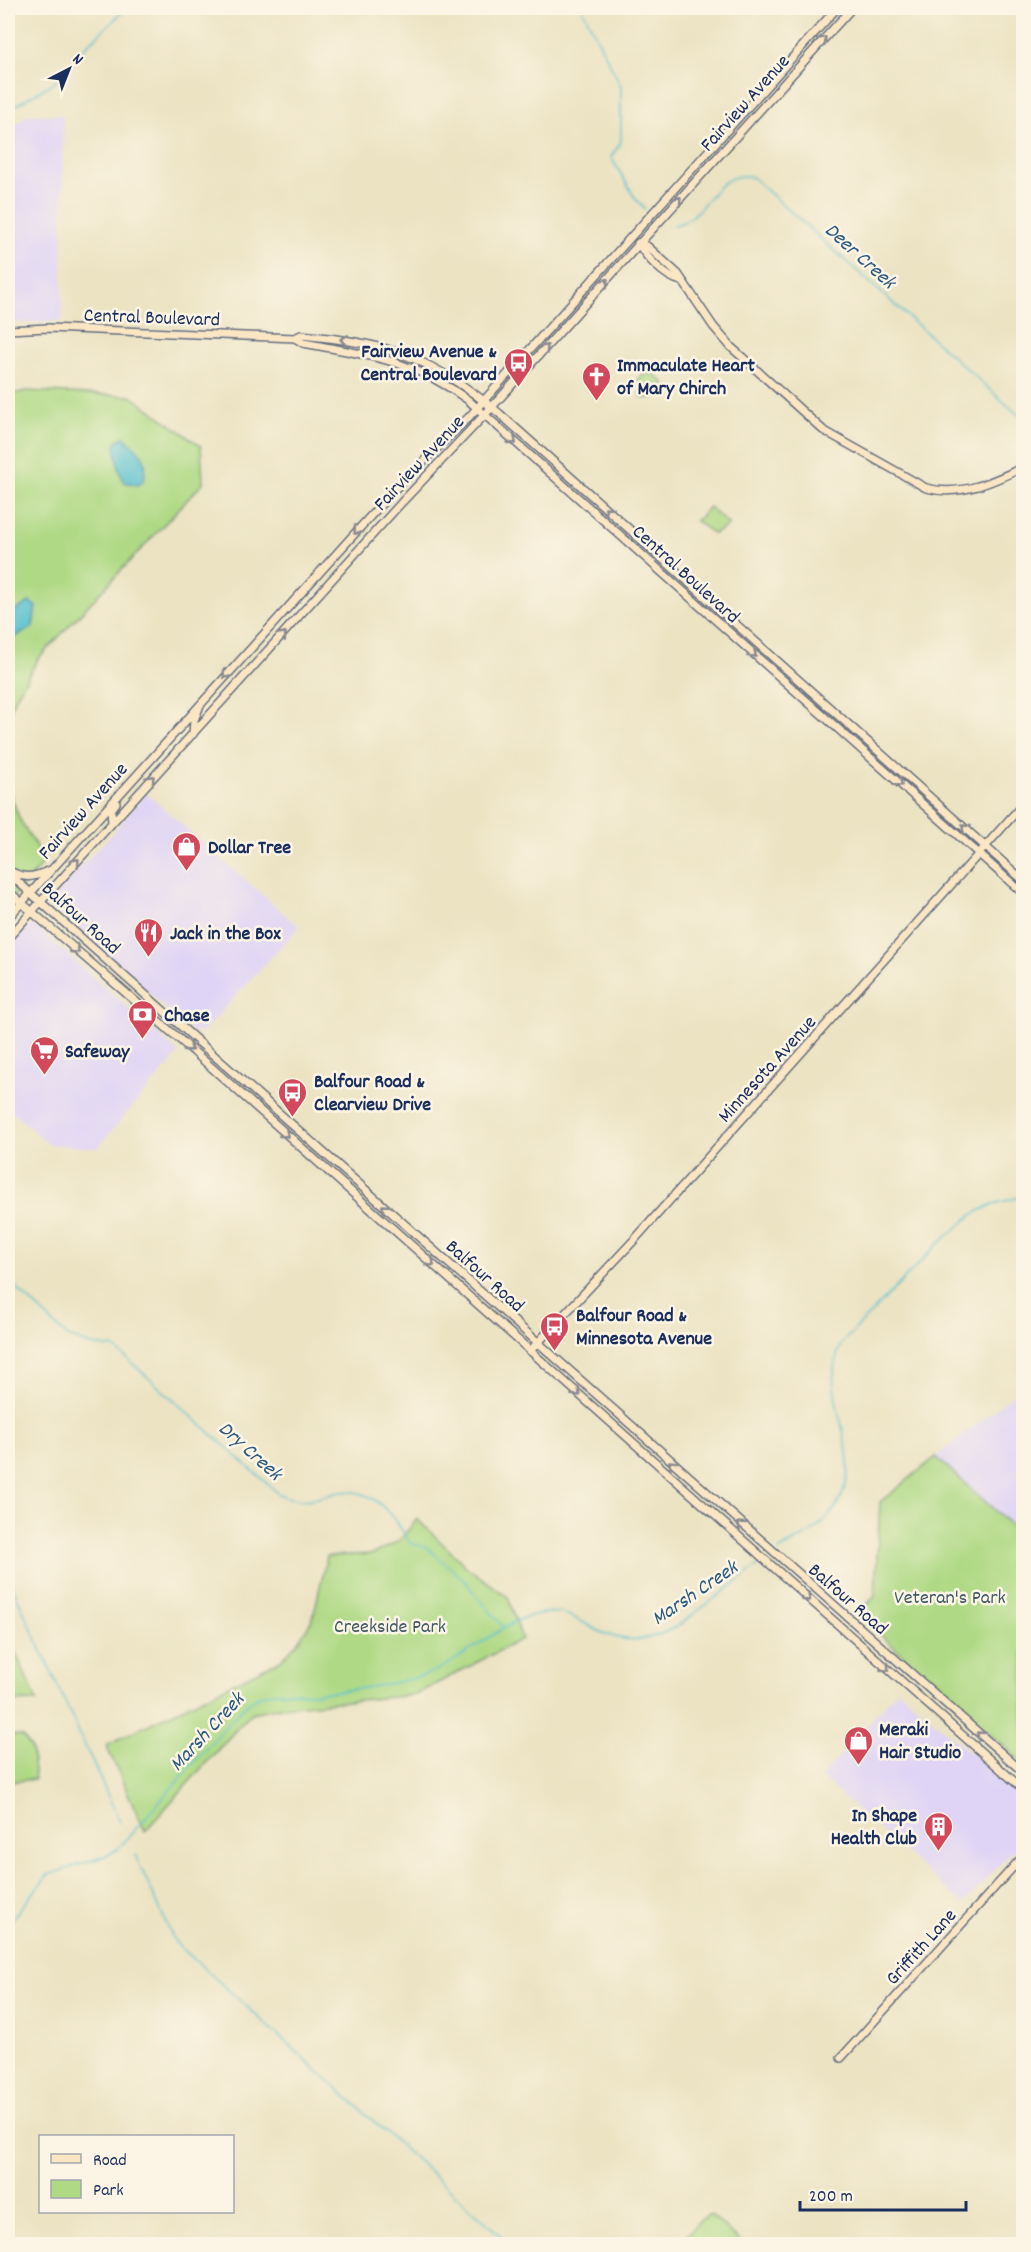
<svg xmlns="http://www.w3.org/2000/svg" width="1031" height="2252" font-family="Dekko,sans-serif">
<rect width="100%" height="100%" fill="#fcf5e5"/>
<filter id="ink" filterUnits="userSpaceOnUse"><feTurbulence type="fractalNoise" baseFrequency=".0167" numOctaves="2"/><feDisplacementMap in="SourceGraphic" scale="12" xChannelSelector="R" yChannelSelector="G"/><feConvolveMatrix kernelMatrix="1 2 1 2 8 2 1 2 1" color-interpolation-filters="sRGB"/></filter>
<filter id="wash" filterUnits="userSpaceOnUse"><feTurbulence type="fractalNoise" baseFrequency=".008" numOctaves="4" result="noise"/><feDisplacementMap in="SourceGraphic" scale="24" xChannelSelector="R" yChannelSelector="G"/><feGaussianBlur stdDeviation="1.35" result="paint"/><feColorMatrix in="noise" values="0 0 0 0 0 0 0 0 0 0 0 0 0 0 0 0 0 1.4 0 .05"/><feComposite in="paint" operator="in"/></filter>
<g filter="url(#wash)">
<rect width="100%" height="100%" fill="#ece3c3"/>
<g fill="#dfd4f5">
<path d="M28,115H63L62,321L8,323V130Z"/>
<path d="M146,793L299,927L202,1033L193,1032L110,959L55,907L53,901L56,892L112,834Z"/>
<path d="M27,925L35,926L179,1053L97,1148L48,1144L8,1108V946Z"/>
<path d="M1023,1387V1536L936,1457Z"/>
<path d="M898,1690L1023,1799V1840L963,1904L821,1777Z"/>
</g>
<g fill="#afd984" stroke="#658471" stroke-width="1.5">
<path d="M646,372L650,375L653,373L665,384L653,398H642L641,383L638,380Z"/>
<path d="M26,391L131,396L201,446L203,483L38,659L13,702L8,718V395Z"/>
<path d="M709,507L729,525L714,534L696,521Z"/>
<path d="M8,788L20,820L45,861L8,903Z"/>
<path d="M936,1457L1023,1536V1763L858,1615L875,1595L880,1502Z"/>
<path d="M417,1519L468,1568L508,1597L522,1639L415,1695L281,1707L251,1713L145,1831L106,1745L281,1660L299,1641L313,1618L327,1556L373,1554L399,1541Z"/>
<path d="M8,1636L37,1701L8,1702Z"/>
<path d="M8,1735L22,1736L31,1747L35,1779L8,1782Z"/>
<path d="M709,2215L712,2216L743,2244H678L705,2216Z"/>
</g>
<g fill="#53bfce" stroke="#377796" stroke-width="1.5">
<path d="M124,437C140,453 149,454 144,480L138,485L124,482L119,470L115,445L119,439Z"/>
<path d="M29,602L36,606L33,627L8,641V615Z"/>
</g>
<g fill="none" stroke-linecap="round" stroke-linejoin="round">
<g stroke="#53bfce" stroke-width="1.5">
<path d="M582,8L621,86V142L611,157L635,198L645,209"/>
<path d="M8,110L58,80L84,48L127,8"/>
<path d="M674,225C707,220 713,168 752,177L1024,420"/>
<path d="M8,1280L68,1337L91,1345L115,1348L279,1494C298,1503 313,1500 332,1494C372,1482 392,1515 411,1544L425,1546L461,1577L504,1628"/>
<path d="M779,1551C789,1544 801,1539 811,1532C893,1470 808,1406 842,1343L936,1246L972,1215L993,1204L1024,1196"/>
<path d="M8,1577L120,1822"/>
<path d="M135,1855L175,1942L510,2244"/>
<path d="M8,1924L48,1875L108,1855L118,1849L240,1710C247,1704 254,1697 262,1695C279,1689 295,1693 312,1693C350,1691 388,1686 425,1675C469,1661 511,1606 560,1613C571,1615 583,1622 593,1628C624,1646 653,1642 682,1623L763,1562"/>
</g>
</g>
</g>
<g filter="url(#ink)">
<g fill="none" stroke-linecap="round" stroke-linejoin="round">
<defs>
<g id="secondary">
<path d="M638,243C646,257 664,277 681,281"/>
<path d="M639,244L647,246L678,274L713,326L731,347L823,430L926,488C961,497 992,482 1024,467"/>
<path d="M8,330L48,328L295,338L301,335C388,343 432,357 500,414L1024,881"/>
<path d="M295,338L303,343C368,355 412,359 468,400L1024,894"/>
<path d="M193,734L194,720L199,708"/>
<path d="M112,822L111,810L116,803"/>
<path d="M8,870C24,879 32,878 48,871"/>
<path d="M8,873L1024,1773"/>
<path d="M8,891L193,1051L1024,1790"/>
<path d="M8,918L394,490L469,417L837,8"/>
<path d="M8,938L402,502L492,407L852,8"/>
<path d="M530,1351L636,1238L1024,803"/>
<path d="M841,2058L1024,1855"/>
</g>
</defs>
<use href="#secondary" stroke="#646e81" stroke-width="10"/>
<use href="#secondary" stroke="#fbe6c4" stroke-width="7"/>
</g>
<defs><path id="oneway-chevron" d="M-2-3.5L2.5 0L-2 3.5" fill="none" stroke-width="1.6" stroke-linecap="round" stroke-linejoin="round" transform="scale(1.5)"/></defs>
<g stroke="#8b8a91">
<use href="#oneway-chevron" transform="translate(823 40) rotate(-48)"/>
<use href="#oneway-chevron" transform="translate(678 200) rotate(-48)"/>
<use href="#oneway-chevron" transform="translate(605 282) rotate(-48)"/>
<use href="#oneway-chevron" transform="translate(344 340) rotate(-171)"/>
<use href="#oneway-chevron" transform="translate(545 348) rotate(-48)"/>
<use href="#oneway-chevron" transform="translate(513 441) rotate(41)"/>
<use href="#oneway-chevron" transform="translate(608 510) rotate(-138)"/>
<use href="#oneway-chevron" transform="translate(357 531) rotate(132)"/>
<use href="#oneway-chevron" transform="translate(283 635) rotate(-48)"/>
<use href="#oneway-chevron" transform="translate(753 654) rotate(41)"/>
<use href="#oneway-chevron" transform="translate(226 675) rotate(132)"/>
<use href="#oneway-chevron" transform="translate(151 779) rotate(-47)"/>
<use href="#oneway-chevron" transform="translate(899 783) rotate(42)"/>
<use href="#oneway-chevron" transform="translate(965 828) rotate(-139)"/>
<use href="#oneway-chevron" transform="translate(76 862) rotate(-48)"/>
<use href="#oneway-chevron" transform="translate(76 950) rotate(41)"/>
<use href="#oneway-chevron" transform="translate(189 1048) rotate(41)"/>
<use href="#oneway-chevron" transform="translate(285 1134) rotate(41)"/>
<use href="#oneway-chevron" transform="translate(385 1208) rotate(-138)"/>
<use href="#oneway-chevron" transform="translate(431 1263) rotate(41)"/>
<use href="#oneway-chevron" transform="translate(577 1393) rotate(42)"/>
<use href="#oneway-chevron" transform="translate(672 1464) rotate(-138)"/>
<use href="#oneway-chevron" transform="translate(741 1525) rotate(-138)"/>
<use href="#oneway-chevron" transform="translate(807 1598) rotate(42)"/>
<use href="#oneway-chevron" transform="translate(886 1668) rotate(42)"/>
<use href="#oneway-chevron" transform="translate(980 1735) rotate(-139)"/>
</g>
</g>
<defs>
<symbol id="bus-pin" viewBox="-11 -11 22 30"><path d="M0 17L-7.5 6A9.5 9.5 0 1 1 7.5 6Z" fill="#d1495b" stroke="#fcf5e5"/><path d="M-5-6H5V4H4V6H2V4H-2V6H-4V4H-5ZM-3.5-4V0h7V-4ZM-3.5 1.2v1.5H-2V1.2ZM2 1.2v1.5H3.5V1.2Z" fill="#fff"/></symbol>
<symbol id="church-pin" viewBox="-11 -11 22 30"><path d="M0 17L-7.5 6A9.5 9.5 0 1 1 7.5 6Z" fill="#d1495b" stroke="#fcf5e5"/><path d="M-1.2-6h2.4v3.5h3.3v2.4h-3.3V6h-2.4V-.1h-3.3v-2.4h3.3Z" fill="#fff"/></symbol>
<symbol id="shop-pin" viewBox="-11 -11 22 30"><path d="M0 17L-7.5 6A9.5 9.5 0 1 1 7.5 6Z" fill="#d1495b" stroke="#fcf5e5"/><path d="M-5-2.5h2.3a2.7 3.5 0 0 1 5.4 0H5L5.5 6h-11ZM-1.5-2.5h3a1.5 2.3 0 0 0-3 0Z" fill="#fff"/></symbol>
<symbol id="restaurant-pin" viewBox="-11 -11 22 30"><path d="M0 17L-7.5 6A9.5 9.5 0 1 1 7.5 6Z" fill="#d1495b" stroke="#fcf5e5"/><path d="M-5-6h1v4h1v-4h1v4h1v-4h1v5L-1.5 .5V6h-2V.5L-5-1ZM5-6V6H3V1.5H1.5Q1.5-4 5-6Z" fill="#fff"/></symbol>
<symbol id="bank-pin" viewBox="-11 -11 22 30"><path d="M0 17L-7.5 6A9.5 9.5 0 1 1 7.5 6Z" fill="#d1495b" stroke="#fcf5e5"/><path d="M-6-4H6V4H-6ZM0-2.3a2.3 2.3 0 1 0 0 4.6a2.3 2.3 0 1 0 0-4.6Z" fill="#fff"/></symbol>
<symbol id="supermarket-pin" viewBox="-11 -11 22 30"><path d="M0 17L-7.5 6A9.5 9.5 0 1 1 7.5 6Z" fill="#d1495b" stroke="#fcf5e5"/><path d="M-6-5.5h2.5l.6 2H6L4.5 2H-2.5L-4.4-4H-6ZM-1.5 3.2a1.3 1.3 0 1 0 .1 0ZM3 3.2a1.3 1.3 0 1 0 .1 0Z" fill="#fff"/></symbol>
<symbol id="building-pin" viewBox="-11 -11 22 30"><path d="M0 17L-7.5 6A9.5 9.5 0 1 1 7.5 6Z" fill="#d1495b" stroke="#fcf5e5"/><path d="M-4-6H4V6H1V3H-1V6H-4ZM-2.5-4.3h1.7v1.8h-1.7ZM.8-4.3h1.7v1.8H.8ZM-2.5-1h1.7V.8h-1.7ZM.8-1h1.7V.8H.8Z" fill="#fff"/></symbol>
</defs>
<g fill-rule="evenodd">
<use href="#bus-pin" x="502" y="346" width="33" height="45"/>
<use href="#church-pin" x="580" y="360" width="33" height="45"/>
<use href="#shop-pin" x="170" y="830" width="33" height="45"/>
<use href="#restaurant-pin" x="132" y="916" width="33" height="45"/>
<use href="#bank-pin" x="126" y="998" width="33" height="45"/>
<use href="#supermarket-pin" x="28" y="1034" width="33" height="45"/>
<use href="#bus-pin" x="276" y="1076" width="33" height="45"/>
<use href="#bus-pin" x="538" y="1310" width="33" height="45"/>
<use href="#shop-pin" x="842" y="1724" width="33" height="45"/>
<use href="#building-pin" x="922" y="1810" width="33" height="45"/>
</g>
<g text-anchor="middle" stroke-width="5" stroke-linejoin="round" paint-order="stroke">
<g font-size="20" fill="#1b2f5e" stroke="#fcf5e5">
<text transform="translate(744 102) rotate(-48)" y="7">Fairview Avenue</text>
<text transform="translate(152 316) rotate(2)" y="7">Central Boulevard</text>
<text transform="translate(418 462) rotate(-47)" y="7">Fairview Avenue</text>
<text transform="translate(687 573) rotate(42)" y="7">Central Boulevard</text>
<text transform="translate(82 810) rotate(-48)" y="7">Fairview Avenue</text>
<text transform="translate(82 917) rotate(42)" y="7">Balfour Road</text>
<text transform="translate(766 1068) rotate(-48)" y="7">Minnesota Avenue</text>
<text transform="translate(486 1275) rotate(42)" y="7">Balfour Road</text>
<text transform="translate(849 1598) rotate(41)" y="7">Balfour Road</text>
<text transform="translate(920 1946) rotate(-48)" y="7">Griffith Lane</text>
</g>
<g font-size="20" font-weight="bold" fill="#1b2f5e" stroke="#fcf5e5" text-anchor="start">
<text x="497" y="357" text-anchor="end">Fairview Avenue &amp;<tspan x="497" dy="23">Central Boulevard</tspan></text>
<text x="617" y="371">Immaculate Heart<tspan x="617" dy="23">of Mary Chirch</tspan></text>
<text x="208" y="853">Dollar Tree</text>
<text x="170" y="939">Jack in the Box</text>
<text x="164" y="1021">Chase</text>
<text x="65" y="1057">Safeway</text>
<text x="314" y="1087">Balfour Road &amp;<tspan x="314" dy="23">Clearview Drive</tspan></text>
<text x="576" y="1321">Balfour Road &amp;<tspan x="576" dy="23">Minnesota Avenue</tspan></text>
<text x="879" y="1735">Meraki<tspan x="879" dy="23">Hair Studio</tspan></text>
<text x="917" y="1821" text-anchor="end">In Shape<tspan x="917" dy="23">Health Club</tspan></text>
</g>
<g font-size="20" fill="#405a68" stroke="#fcf5e5">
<text x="950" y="1603">Veteran's Park</text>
<text x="390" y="1632">Creekside Park</text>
</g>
<g font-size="21" font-style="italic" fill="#2c5a80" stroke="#fcf5e5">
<text transform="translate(861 255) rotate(42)" y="7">Deer Creek</text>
<text transform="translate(251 1450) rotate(42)" y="7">Dry Creek</text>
<text transform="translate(694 1592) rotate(-34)" y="7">Marsh Creek</text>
<text transform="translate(206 1731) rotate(-47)" y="7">Marsh Creek</text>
</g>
</g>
<rect width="1031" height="2252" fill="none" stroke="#fcf5e5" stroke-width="30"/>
<rect x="39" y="2135" width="195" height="78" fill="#fcf5e5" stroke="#a2a6af" stroke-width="1.5"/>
<rect x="51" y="2154" width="30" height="9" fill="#fbe6c4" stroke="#a2a6af" stroke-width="1.5"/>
<text x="93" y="2165" font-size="18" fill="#1b2f5e">Road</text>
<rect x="51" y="2180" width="30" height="18" fill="#afd984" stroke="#a2a6af" stroke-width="1.5"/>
<text x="93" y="2195" font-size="18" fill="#1b2f5e">Park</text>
<g transform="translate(69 69) rotate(42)" stroke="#fcf5e5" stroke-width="4.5" paint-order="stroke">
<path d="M0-4.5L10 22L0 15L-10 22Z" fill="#1b2f5e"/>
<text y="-9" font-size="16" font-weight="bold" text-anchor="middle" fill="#1b2f5e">N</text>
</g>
<path d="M800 2201v9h166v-9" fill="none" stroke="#1b2f5e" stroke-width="3"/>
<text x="809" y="2201" font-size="18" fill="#1b2f5e" stroke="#fcf5e5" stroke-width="4.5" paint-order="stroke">200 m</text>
</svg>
